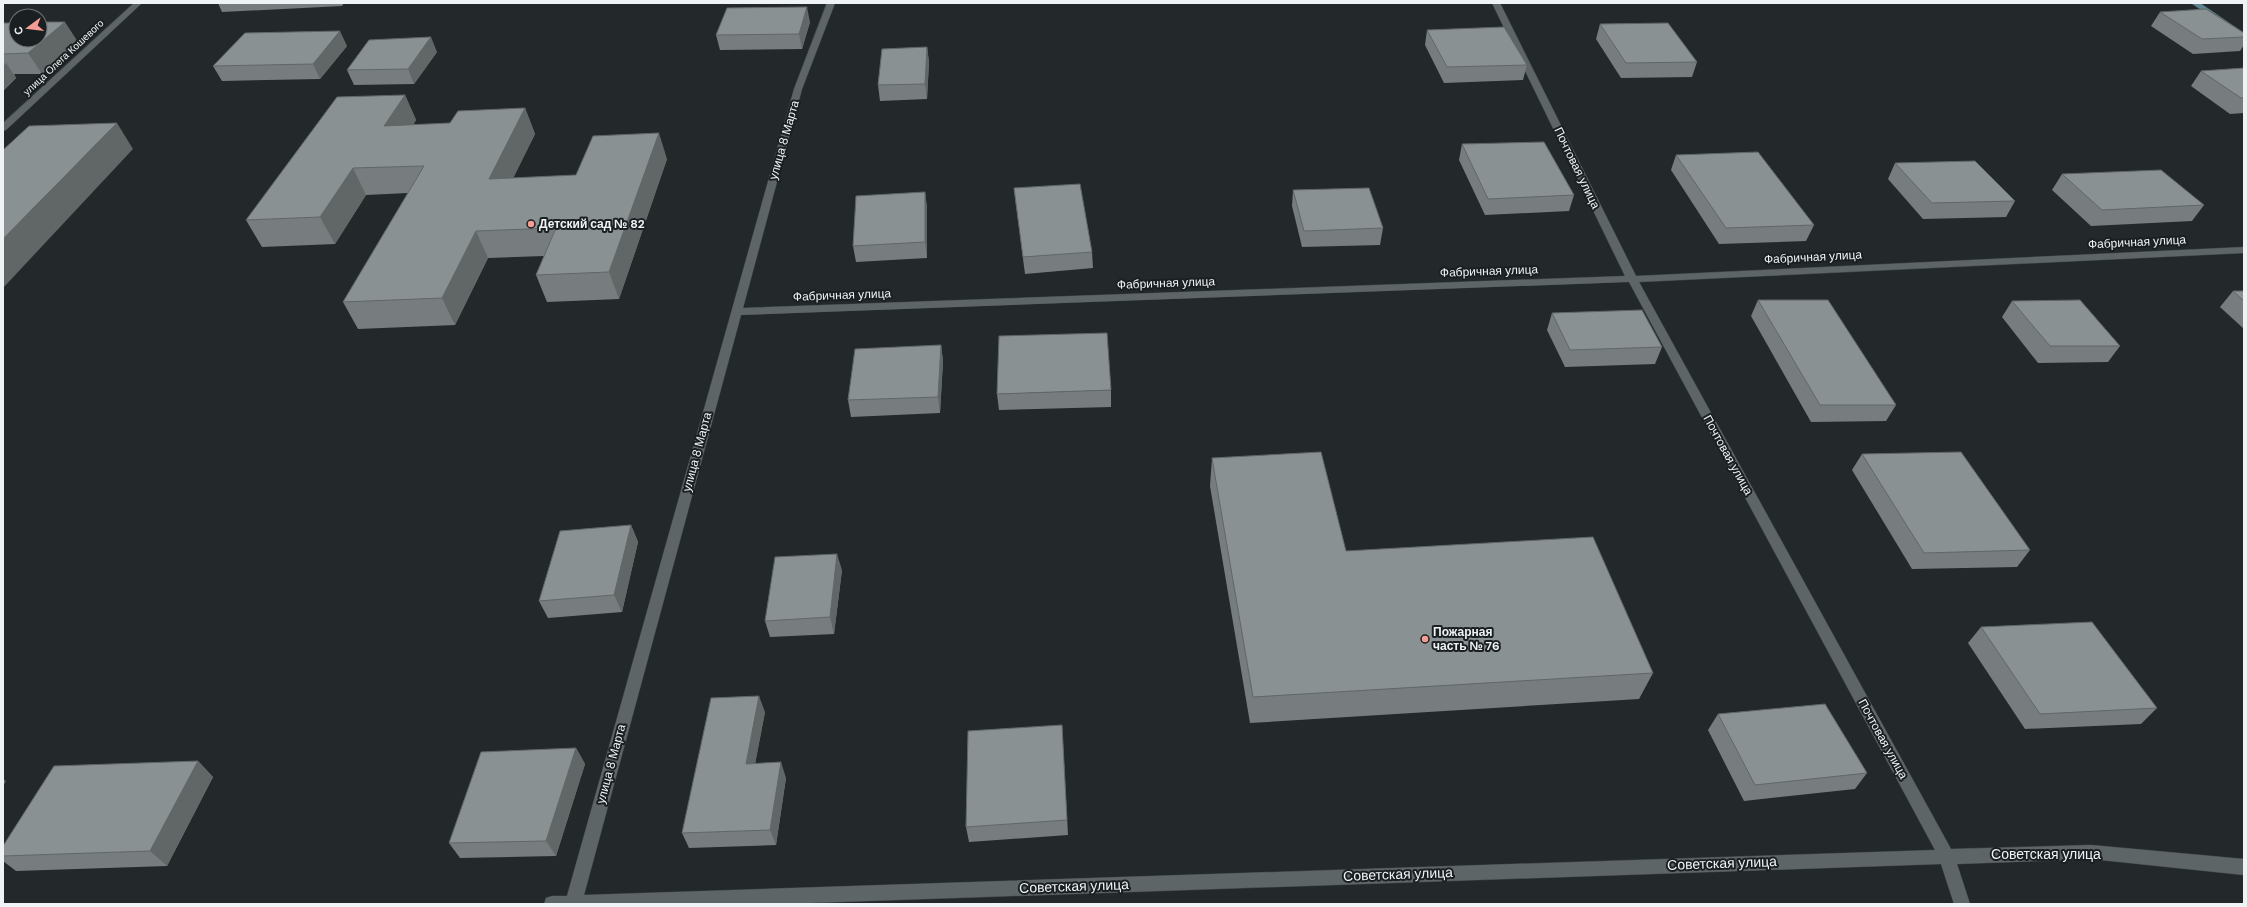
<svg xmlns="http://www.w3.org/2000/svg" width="2247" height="907" font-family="'DM Sans',sans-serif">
<rect width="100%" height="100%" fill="#23292b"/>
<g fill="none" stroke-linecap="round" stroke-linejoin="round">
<defs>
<g id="street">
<path d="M134,3H142L6,130L3,131V123Z"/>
<path d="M827,3H835L802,89L743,308L1625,276L1492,3H1500L1636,276L2244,247V253L1639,282L1951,849L2091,845L2244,859V875L2091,859L1957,864L1970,904H1954L1941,864L782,904H544L546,898L552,896H567L794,89ZM1629,282L1935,850L584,895L741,315Z"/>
</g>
<path id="secondary" d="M2191,3H2200L2244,33V39Z"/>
</defs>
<use href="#street" stroke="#3e4445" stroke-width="1"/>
<use href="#secondary" stroke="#3e4445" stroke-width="1"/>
<use href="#street" fill="#5e6567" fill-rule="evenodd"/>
<use href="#secondary" fill="#5d848f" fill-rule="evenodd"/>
</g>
<g fill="#777d7e">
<path d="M218,3H344L342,6L222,12Z"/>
<path d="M2160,12L2244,33V45L2240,51L2193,54L2151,26Z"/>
<path d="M810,22L802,49L720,50L716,35Z"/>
<path d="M3,23L78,42L42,74H14L16,78L3,91Z"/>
<path d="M1600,24L1697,62L1692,77L1621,78L1596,39Z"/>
<path d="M1427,30L1527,65L1523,80L1444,83L1425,45Z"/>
<path d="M347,46L320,79L222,81L213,66Z"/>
<path d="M927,47L929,62L927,99L880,101L878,85Z"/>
<path d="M437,52L414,84L354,85L347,70Z"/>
<path d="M2244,68V113L2230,114L2191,86L2201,71Z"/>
<path d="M405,95L416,120L413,125L450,123L525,108L535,134L513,178L576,175L667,159L619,299L547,302L536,275L544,256L488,258L455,325L358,329L343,302L408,193L366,195L335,244L262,247L246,220Z"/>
<path d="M1462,144L1574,195L1569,211L1485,215L1459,160Z"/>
<path d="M1676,155L1814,225L1806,241L1719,244L1671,170Z"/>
<path d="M1895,163L2015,201L2006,217L1923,219L1888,179Z"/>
<path d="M2062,174L2204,205L2192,221L2091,226L2052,190Z"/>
<path d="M1014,188L1092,252L1093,268L1025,274L1016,204Z"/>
<path d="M1293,190L1383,228L1380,245L1302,247L1292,206Z"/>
<path d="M925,192L927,208V258L856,262L853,246Z"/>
<path d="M2233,291H2244V329L2220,307Z"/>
<path d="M1758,300L1896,405L1886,421L1811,422L1751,316Z"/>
<path d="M2012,301L2120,346L2108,362L2038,363L2002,317Z"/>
<path d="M1552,313L1662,347L1655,364L1565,367L1547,330Z"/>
<path d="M941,345L943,361L940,413L851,417L848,400Z"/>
<path d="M1111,390V407L999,410L997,394Z"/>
<path d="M1862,454L2030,550L2017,567L1912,569L1852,470Z"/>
<path d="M1212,458L1346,551L1653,673L1639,699L1250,723L1210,486Z"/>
<path d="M631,525L638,542L622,612L548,618L539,601Z"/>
<path d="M842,570L834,634L770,637L765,621Z"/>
<path d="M1981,627L2157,708L2141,724L2025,729L1968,643Z"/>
<path d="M765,712L755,764L786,778L776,845L689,848L682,833Z"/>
<path d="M1718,714L1867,773L1855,789L1744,801L1708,730Z"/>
<path d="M1062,725L1068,835L969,842L966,827Z"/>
<path d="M576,748L585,764L556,856L460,858L449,843Z"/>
<path d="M198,761L213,777L167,866L16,871L3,861V846Z"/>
</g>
<g fill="#616667">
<path d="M807,7L810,22L802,49L799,34Z"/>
<path d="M65,22L78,42L42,74L28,53Z"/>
<path d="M340,31L347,46L320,79L313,64Z"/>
<path d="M431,37L437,52L414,84L408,69Z"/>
<path d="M927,47L929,62L927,99L925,84Z"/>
<path d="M6,63L16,78L3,91V66Z"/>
<path d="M405,95L416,120L396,152L384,126Z"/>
<path d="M525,108L535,134L500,205L489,179Z"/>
<path d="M117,123L133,149L3,288V239Z"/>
<path d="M659,133L667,159L619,299L609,272Z"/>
<path d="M353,168L366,195L335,244L320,217Z"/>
<path d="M925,192L927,208V258L925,242Z"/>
<path d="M476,231L488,258L455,325L442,298Z"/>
<path d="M941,345L943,361L940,413L938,397Z"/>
<path d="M631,525L638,542L622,612L614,595Z"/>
<path d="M837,554L842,570L834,634L830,617Z"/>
<path d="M759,696L765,712L752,780L746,764Z"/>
<path d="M576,748L585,764L556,856L546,841Z"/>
<path d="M198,761L213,777L167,866L150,851Z"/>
<path d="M781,762L786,778L776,845L770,830Z"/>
<path d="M3,779L6,781L3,786Z"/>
</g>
<g fill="#8a9193" stroke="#616667">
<path d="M807,7L799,34L716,35L727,8Z"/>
<path d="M2206,9L2244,33V37L2202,39L2160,12Z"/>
<path d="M40,22H65L28,53L3,54V23H16V40H40Z"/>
<path d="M1668,23L1697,62L1626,63L1600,24Z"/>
<path d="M1504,27L1527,65L1447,67L1427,30Z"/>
<path d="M340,31L313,64L213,66L245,33Z"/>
<path d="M431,37L408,69L347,70L369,40Z"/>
<path d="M927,47L925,84L878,85L882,49Z"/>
<path d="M2244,68V98H2241L2201,71Z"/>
<path d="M405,95L384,126L450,123L458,111L525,108L489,179L576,175L593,136L659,133L609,272L536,275L556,228L476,231L442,298L343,302L424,166L353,168L320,217L246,220L337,97Z"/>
<path d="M117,123L3,239V150L29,126Z"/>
<path d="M1544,142L1574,195L1488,199L1462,144Z"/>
<path d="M1758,152L1814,225L1726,228L1676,155Z"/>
<path d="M1975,161L2015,201L1932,203L1895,163Z"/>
<path d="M2161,170L2204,205L2102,210L2062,174Z"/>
<path d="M1080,184L1092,252L1023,257L1014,188Z"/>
<path d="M1369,188L1383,228L1304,231L1293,190Z"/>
<path d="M925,192V242L853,246L856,196Z"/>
<path d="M2233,291H2244V301Z"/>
<path d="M1758,300H1828L1896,405H1820Z"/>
<path d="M2080,300L2120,346H2050L2012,301Z"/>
<path d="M1642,310L1662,347L1570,350L1552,313Z"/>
<path d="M1107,333L1111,390L997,394L999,336Z"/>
<path d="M941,345L938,397L848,400L855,349Z"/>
<path d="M1321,452L1346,551L1593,537L1653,673L1253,697L1212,458Z"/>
<path d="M1961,452L2030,550L1924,553L1862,454Z"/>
<path d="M631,525L614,595L539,601L560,531Z"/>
<path d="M837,554L830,617L765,621L775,557Z"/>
<path d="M2092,622L2157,708L2040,714L1981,627Z"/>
<path d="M759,696L746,764L781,762L770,830L682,833L711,698Z"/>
<path d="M1825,704L1867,773L1755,785L1718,714Z"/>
<path d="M1062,725L1067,820L966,827L968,731Z"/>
<path d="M576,748L546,841L449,843L481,752Z"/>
<path d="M198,761L150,851L3,856V846L54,766Z"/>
</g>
<g fill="#f59c94" stroke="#1a1f21" stroke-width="1.5">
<circle cx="531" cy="224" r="4"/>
<circle cx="1425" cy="639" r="4"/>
</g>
<g text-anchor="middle" stroke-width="4" stroke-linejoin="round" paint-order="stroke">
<g font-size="10" fill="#f0f3f5" stroke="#1a1f21">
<text transform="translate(63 57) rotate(-43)" y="4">улица Олега Кошевого</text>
</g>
<g font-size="12" fill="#f0f3f5" stroke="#1a1f21">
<text transform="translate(784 140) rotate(-74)" y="4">улица 8 Марта</text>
<text transform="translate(1577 168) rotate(64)" y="4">Почтовая улица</text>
<text transform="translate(2137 242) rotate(-3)" y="4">Фабричная улица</text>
<text transform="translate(1813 257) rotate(-3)" y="4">Фабричная улица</text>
<text transform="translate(1489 271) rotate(-2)" y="4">Фабричная улица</text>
<text transform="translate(1166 283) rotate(-2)" y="4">Фабричная улица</text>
<text transform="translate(842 295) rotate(-2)" y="4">Фабричная улица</text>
<text transform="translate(697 452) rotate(-75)" y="4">улица 8 Марта</text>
<text transform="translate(1728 455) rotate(61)" y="4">Почтовая улица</text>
<text transform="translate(1883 739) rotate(61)" y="4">Почтовая улица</text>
<text transform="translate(611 764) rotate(-75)" y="4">улица 8 Марта</text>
</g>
<g font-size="12" font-weight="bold" fill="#f0f3f5" stroke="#1a1f21" text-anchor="start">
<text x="539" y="228">Детский сад № 82</text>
<text x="1433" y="636">Пожарная<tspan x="1433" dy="14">часть № 76</tspan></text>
</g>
<g font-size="14" fill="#f0f3f5" stroke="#1a1f21">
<text x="2046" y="859">Советская улица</text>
<text transform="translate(1722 863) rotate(-2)" y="5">Советская улица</text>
<text transform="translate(1398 874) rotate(-2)" y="5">Советская улица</text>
<text transform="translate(1074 886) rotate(-2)" y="5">Советская улица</text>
</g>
</g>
<rect width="2247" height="907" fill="none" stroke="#f0f3f5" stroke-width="8"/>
<g transform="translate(28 28) rotate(255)"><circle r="19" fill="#1a1f21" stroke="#707476"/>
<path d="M0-3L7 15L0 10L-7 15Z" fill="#f59c94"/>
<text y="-6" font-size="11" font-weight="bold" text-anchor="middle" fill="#f0f3f5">С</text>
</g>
</svg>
